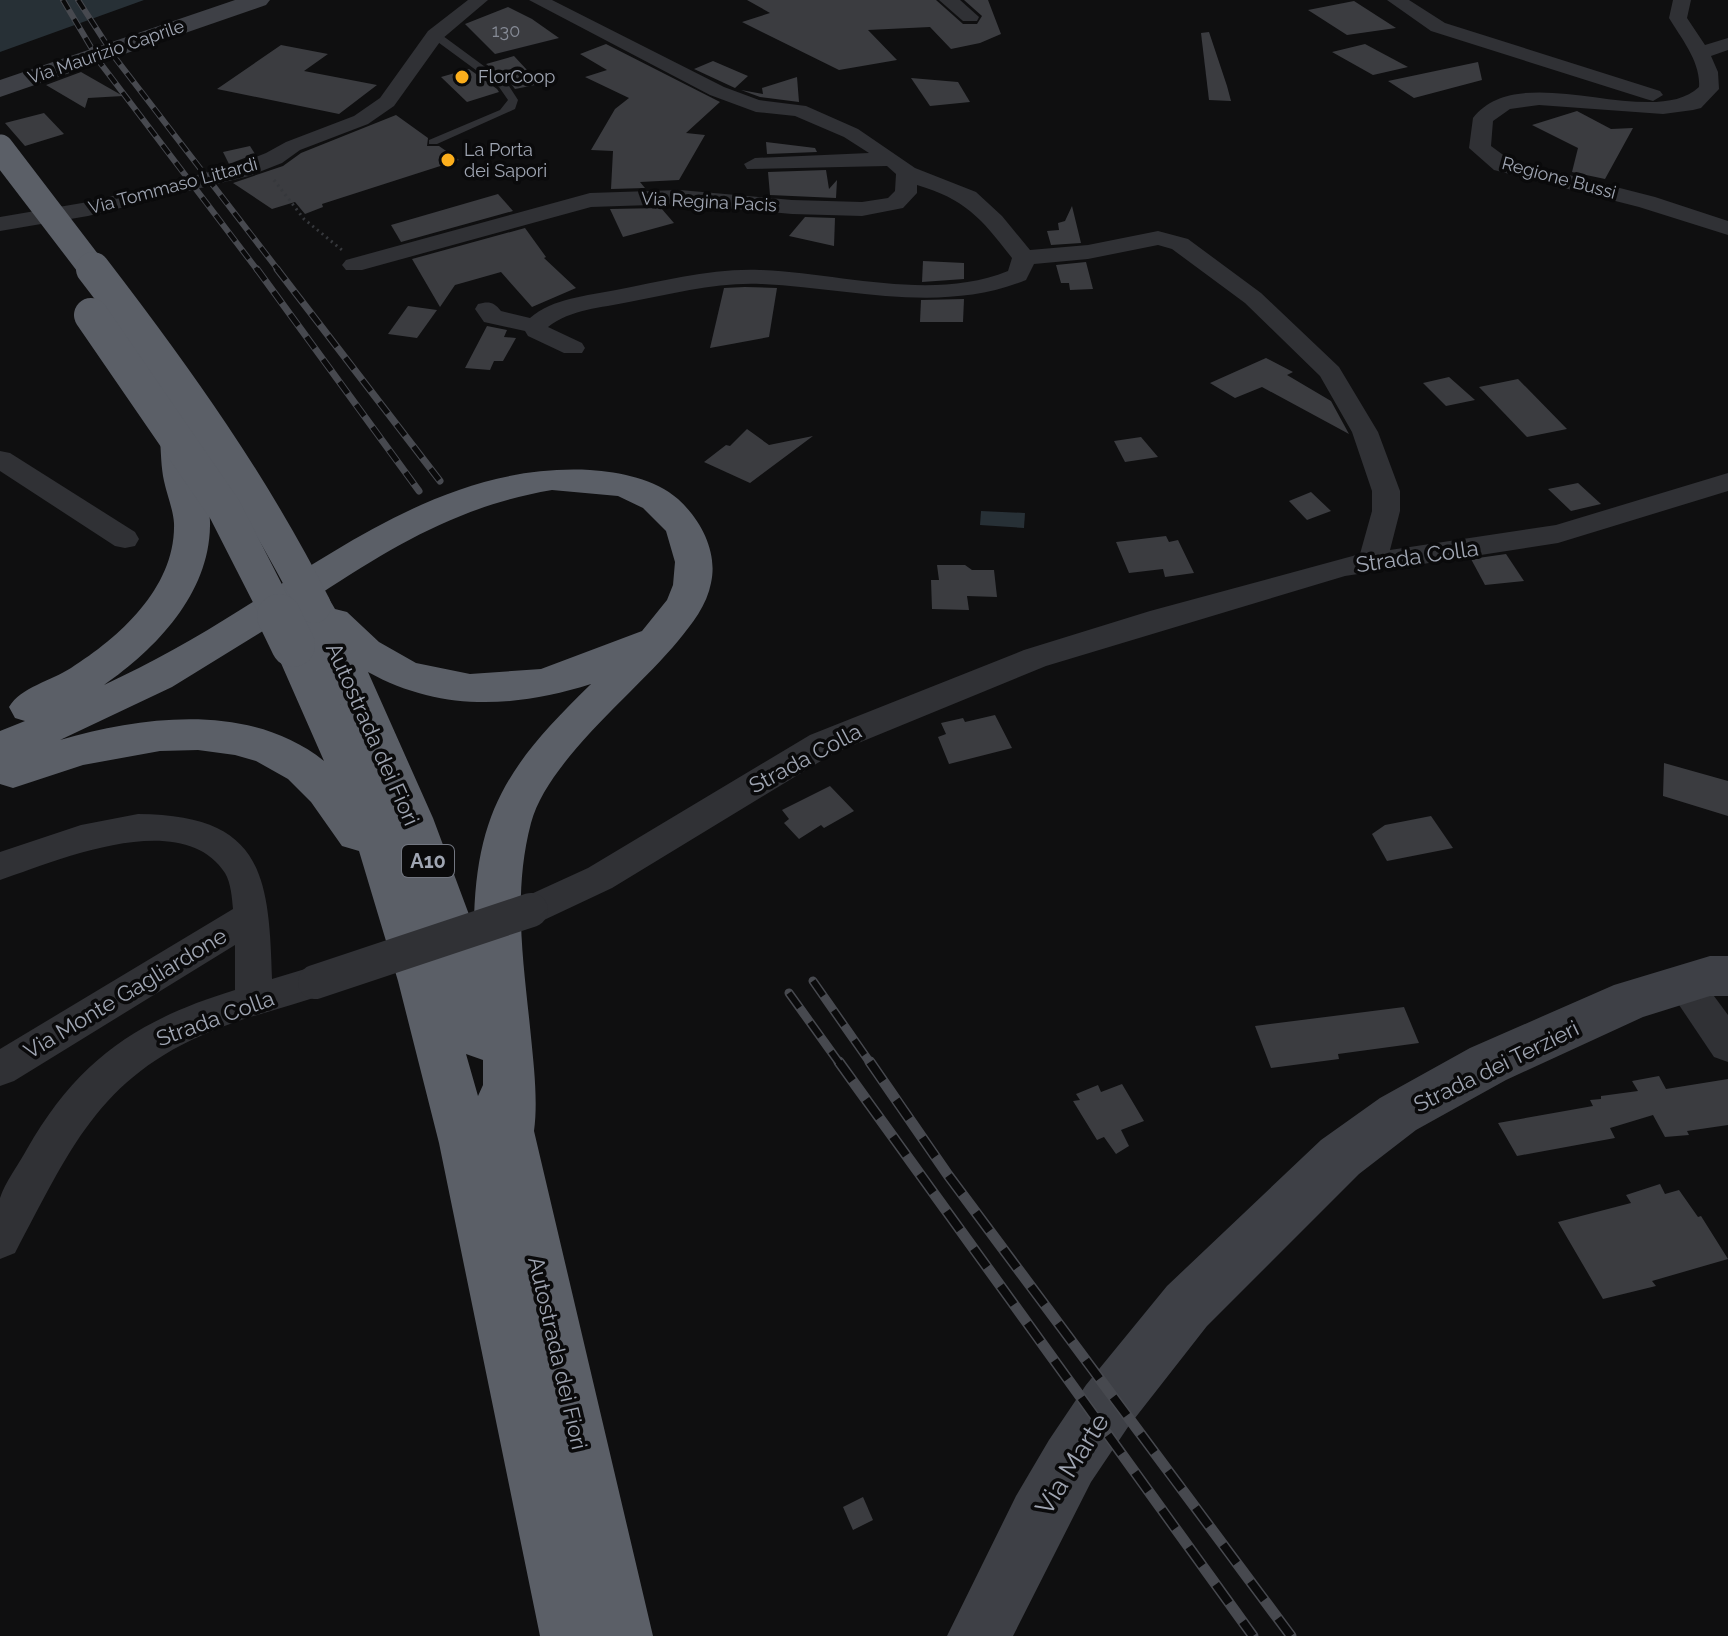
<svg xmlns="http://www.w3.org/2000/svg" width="1728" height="1636" font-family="Raleway,sans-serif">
<rect width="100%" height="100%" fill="#0f0f10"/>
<g fill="#273036">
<path d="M0,0H144L0,52Z"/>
<path d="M981,511L1025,513L1024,528L980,525Z"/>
</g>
<g fill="#3b3c40">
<path d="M747,0H936L963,24H977L982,16L964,0H988L1001,34L980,43L951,49L930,27L868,30L897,60L839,70L742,22L770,13Z"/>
<path d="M1354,1L1396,28L1347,35L1308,10Z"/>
<path d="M508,7L532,19L559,38L495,54L465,24Z"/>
<path d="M1209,32L1227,86L1231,101L1209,100L1201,33Z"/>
<path d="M606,44L720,102L686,133L705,135L679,180L640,182L645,188L611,189L613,151L591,150L615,109L629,98L585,77L607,70L580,54Z"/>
<path d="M1365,44L1408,67L1373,75L1332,52Z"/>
<path d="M281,45L328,54L304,71L377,85L339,114L217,89Z"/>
<path d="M514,56L540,84L515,89L509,81L486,64Z"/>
<path d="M713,61L748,76L735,88L694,69Z"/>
<path d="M1478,62L1482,80L1414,98L1388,81Z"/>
<path d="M469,69L497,89L499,92L467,102L441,77Z"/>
<path d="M81,72L123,96L88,98L85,108L46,85Z"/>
<path d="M797,77L799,102L760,97L741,90L763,94L762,88Z"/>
<path d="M911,78L958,82L970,102L930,106Z"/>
<path d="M1577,111L1611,129L1633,128L1605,179L1572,172L1578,148L1532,125Z"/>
<path d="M44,113L64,134L25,146L5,123Z"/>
<path d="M396,115L428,138L427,146H439L459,160L322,204L323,207L305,214L295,202L272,209L233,183L283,166L301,153Z"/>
<path d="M766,142L815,148L817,152L767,154Z"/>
<path d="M250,146L255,154L229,164L223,152Z"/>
<path d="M826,170L829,189L837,180L836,198L770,195L768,172Z"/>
<path d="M498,194L513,211L401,242L391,225Z"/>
<path d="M1072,206L1081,243L1051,245L1047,231L1059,230L1058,223L1065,221Z"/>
<path d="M661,208L674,223L623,237L610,209Z"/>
<path d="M805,217L835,218L834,246L789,236Z"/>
<path d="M525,228L546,257L544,258L576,288L532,307L501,272L455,285L440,307L412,259Z"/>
<path d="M923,261L964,263V279L922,282Z"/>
<path d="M1086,262L1093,289L1070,290L1069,283H1061L1056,265Z"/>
<path d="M745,287L777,288L769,337L710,348L724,288Z"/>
<path d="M964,299L963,322H920L921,300Z"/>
<path d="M408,306L437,310L417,338L388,334Z"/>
<path d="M487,326L507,330L504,337L516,338L503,361H494L490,370L465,368Z"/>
<path d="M1266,358L1293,372L1287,375L1331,401L1349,434L1262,387L1235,398L1210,383Z"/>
<path d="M1449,377L1475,400L1446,406L1423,383Z"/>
<path d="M1518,379L1567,429L1527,437L1479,387Z"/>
<path d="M747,429L769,445L813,436L750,483L704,462L726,445L730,446Z"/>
<path d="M1141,437L1158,457L1125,462L1114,441Z"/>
<path d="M1578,483L1601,504L1571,511L1548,489Z"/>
<path d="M1311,492L1331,511L1307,520L1289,501Z"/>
<path d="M1166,536L1169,542L1178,540L1194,573L1165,577L1163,569L1129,573L1116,542Z"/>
<path d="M1506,554L1524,581L1485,585L1471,559Z"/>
<path d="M937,565H965L972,570H994L997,597L967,596L969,610L932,609L931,580H939Z"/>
<path d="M995,715L1012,748L949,764L938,737L946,734L941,723L963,718L965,722Z"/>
<path d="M1664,763L1728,781V816L1663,796Z"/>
<path d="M830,786L854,811L824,828L821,825L799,839L784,823L789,819L782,810Z"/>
<path d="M1431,816L1453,848L1387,861L1372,834L1385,825Z"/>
<path d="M1404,1007L1419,1043L1338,1054L1339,1059L1271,1068L1255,1026Z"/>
<path d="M1659,1076L1666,1089L1728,1079V1125L1687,1131L1689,1135L1665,1137L1653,1115L1610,1128L1615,1138L1517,1156L1498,1123L1593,1106L1590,1100L1601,1099V1096L1638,1091L1632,1081Z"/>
<path d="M1122,1084L1144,1121L1121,1130L1129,1146L1116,1154L1104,1137L1097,1140L1073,1101L1080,1100L1076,1094L1098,1085L1101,1092Z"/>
<path d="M1660,1184L1665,1194L1679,1190L1698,1217L1701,1216L1728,1259L1652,1281L1656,1286L1603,1299L1558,1222L1631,1203L1626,1195Z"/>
<path d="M863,1497L873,1520L853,1530L843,1507Z"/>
</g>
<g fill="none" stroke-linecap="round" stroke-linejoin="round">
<path stroke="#36383c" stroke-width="3" stroke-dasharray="2 4" stroke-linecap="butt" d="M274,180L304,219L342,250"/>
<path fill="#303135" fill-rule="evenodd" d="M431,33H439L507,83L518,100L515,109L437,144H429V140L500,110L508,100L499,87L431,37Z"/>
<g fill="#303135" fill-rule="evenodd">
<path d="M468,0H488L442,39L394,106L368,124L300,150L282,163L249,176L88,216L0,231V217L88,202L233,166L266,153L286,142L354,116L380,98L428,31Z"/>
<path d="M529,0H552L724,87L759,100L806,106L858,129L915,168L976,192L1002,216L1030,250L1088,245L1158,231L1188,239L1261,293L1339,367L1378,432L1400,491V511L1390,550L1556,525L1728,473V491L1558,543L1345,576L1046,666L834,753L612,888L544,920L531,925L518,920L513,910L518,900L588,868L810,735L1024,650L1150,611L1360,554L1372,511V491L1352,432L1320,376L1245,303L1172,249L1158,245L1088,259L1034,264L1026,280C941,315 850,288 761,284C717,282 672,294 629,302C601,308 571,309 548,327L582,343L585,348L582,353H564L528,336L525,331L484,322L475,309L478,304C489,301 494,302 501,311L530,318C553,298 587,296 616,290C663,281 712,268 760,270C840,273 931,302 1008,271L1012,258C982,219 965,199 917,185V193L903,208L862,216L792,214L680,204L591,207L362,270H346L342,265L346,260L590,193L680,190L792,200L862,202L888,198L895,191L896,174L887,166L747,169L744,164L755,158L869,153L844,137L795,116L756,112L710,95Z"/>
<path d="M939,0H960L979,17L977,21H963Z"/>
<path d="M1387,0H1409L1445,23L1660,91L1663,95L1653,101L1646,99L1431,31Z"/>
<path d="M1673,0H1691L1687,18L1705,45L1728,38V50L1711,56L1718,72L1719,89L1701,108L1693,110L1663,114L1539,105L1510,109L1493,121L1491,146L1510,160L1655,197L1728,221V235L1639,207L1494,170L1469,148L1473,118C1521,56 1651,132 1699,87C1701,62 1681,38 1669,18Z"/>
<path d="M0,451L10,453L135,532L139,539L135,546L125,548L115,546L0,471Z"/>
<path d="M138,814C262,815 269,873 272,979L315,966L328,971L334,982L328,993C289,1007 250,1015 212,1031C98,1077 69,1152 15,1253L0,1259C0,1241 0,1215 0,1198C5,1182 19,1164 27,1149C78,1060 137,1020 235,990V945L14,1081L0,1086V1049L233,909C232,898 231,883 225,873C182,806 56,861 0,880V852L81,825Z"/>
<path d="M1684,968L1697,973L1728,1015V1062L1714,1057L1665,984L1671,973Z"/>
</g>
<g fill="#3e4046" fill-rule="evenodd">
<path d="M235,0H270L266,5L0,97V80Z"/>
<path d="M1710,956H1728V996H1710L1643,1017L1506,1080L1416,1130L1359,1174L1207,1326L1128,1427L1091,1482L1013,1636H947L1016,1496L1049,1440L1086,1385L1167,1286L1321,1140L1380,1098L1470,1048L1614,985Z"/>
</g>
<path fill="#5b5f67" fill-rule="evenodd" d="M177,427L189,431C198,444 196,462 199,478C202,494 211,510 210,526C209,594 156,649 104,685C151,663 196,638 240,610C348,543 456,463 590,470C620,472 655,479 678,499C701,520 718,552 711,583C707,605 692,624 678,641C636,692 548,760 531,823C512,895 524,965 531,1037C534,1067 538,1102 534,1131L653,1636H540L439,1143L398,981L359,851L342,846L311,802L288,779L256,761L235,755L198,750L160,751L83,765L13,788L0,784V731L25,721L15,718L9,707C21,687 51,681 71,668C120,637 176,587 174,523C173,509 167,495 164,481C161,467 161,452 160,438L165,431ZM552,490L618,496L643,508L666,531L675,562L673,585L667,600L642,631L541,669L470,674L416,663L379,642L347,612L335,609L328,597L320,594C397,544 460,506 552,490ZM297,610L367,763L313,645L307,635L293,631L279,635L273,645L324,761C250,702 144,716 60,740L172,687ZM368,672C440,712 515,708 591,684C510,763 475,810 474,928L433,818ZM466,1054L483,1060V1085L478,1096Z"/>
<defs>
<g id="rail-far3">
<path d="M63,0L101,64L258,271"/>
<path d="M78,0L116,59L279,271"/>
</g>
<g id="rail-far2">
<path d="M257,269L419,491"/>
<path d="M277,269L440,481"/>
</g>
<g id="rail-far1">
<path d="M813,981L871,1064"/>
<path d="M789,993L840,1064"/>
</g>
<g id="rail">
<path d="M839,1062L1253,1636"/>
<path d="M870,1062L948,1175L1291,1636"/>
</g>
</defs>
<use href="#rail-far3" stroke="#47494f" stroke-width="6"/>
<use href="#rail-far2" stroke="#47494f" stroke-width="7"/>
<use href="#rail-far1" stroke="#47494f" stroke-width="9"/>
<use href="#rail" stroke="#47494f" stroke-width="11"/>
<use href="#rail-far3" stroke="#0a0a0b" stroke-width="4" stroke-dasharray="11" stroke-linecap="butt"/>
<use href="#rail-far2" stroke="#0a0a0b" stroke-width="5" stroke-dasharray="14" stroke-linecap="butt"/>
<use href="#rail-far1" stroke="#0a0a0b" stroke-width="6" stroke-dasharray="18" stroke-linecap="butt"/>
<use href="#rail" stroke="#0a0a0b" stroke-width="8" stroke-dasharray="23" stroke-linecap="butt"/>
<path stroke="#303135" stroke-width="34" d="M315,982L531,910"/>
<path stroke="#5b5f67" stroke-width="27" d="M0,148L94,271"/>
<g stroke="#5b5f67" stroke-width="34">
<path d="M93,269C176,377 253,485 314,606"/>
<path d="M91,315L225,510L280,618"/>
</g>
<path stroke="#5b5f67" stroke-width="44" d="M279,616L293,645"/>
</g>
<g fill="#fbae1c" stroke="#0a0a0b" stroke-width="3">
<circle cx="462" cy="77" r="8"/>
<circle cx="448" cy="160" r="8"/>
</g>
<g text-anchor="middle" stroke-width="7" stroke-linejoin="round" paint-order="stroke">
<g font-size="18" fill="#868b96">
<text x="506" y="37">130</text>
</g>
<g font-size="18" fill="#9fa5b2" stroke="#0a0a0b">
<text transform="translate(106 52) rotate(-19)" y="6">Via Maurizio Caprile</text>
<text transform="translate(1559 178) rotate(15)" y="6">Regione Bussi</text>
<text transform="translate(173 186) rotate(-15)" y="6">Via Tommaso Littardi</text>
<text transform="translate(709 202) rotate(3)" y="6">Via Regina Pacis</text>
</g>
<g font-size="18" fill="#9fa5b2" stroke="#0a0a0b" text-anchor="start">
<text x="478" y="83">FlorCoop</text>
<text x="464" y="156">La Porta<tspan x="464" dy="21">dei Sapori</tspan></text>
</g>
<rect fill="#0a0a0b" stroke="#727680" stroke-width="2" x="402" y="845" width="52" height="32" rx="6"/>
<g font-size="20" font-weight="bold" fill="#9fa5b2">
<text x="428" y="868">A10</text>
</g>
<g font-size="22" fill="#9fa5b2" stroke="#0a0a0b">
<text transform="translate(1417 556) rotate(-8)" y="8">Strada Colla</text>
<text transform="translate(373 734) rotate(66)" y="8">Autostrada dei Fiori</text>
<text transform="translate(805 758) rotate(-28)" y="8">Strada Colla</text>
<text transform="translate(125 993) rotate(-31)" y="8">Via Monte Gagliardone</text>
<text transform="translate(215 1018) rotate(-20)" y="8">Strada Colla</text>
<text transform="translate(1496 1066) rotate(-26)" y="8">Strada dei Terzieri</text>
<text transform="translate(558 1353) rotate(77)" y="8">Autostrada dei Fiori</text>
</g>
<g font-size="26" fill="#9fa5b2" stroke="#0a0a0b">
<text transform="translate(1072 1464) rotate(-58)" y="9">Via Marte</text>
</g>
</g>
</svg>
